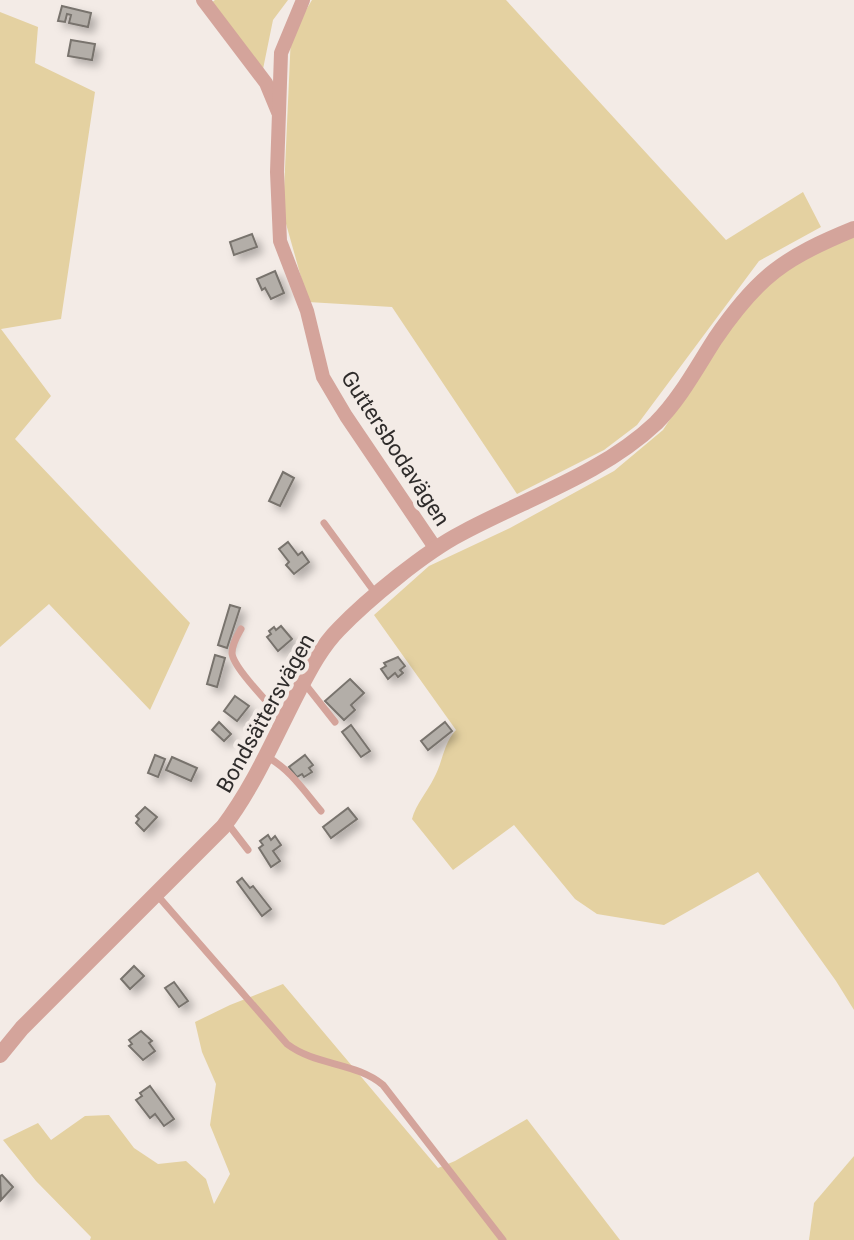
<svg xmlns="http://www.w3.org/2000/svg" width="854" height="1240" font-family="Roboto,sans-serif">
<defs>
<filter id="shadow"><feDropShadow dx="5.5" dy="5.5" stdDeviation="4" flood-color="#0004"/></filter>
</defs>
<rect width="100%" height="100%" fill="#f3ebe6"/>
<g fill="#e4d1a1">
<path d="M215,0H288L273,20L263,69L211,3Z"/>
<path d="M312,0H506L726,240L803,192L821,227L759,261L637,425L604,450L517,494L392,307L308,302L283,213L291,35Z"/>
<path d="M0,12L38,27L35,63L95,92L61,319L1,329L51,396L15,439L190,623L150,710L49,604L0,647Z"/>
<path d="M854,237V1010L836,981L758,872L664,925L597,914L575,899L514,825L453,870L412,819C416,804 427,792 434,778C443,762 443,744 456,730L374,615L429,566L510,528L614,471L663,430L728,331L770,279L814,252Z"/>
<path d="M283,984L438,1168L455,1161L527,1119L620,1240H90L91,1237L36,1181L3,1140L38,1123L51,1140L85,1116L109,1115L134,1148L158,1164L186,1161L206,1179L214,1204L230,1174L210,1125L216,1084L202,1052L195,1022L230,1005Z"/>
<path d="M854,1156V1240H809L814,1203Z"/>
</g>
<g fill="#b3aea8" stroke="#78736d" stroke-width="2" filter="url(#shadow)">
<path d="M62,6L91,13L88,27L69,23L71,15L67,14L65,22L58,21Z"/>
<path d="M71,40L95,44L92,60L68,56Z"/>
<path d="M252,234L257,247L234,255L230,242Z"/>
<path d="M275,271L284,293L271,299L265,288L262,290L257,279Z"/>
<path d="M283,472L294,478L280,506L269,501Z"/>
<path d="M288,542L298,555L302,552L309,562L294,574L286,565L289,562L279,549Z"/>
<path d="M230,605L240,608L227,648L218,645Z"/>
<path d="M281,626L292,639L278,651L267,637L271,634L269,631L274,627L276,630Z"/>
<path d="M215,655L225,658L217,687L207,684Z"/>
<path d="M398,657L405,666L400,670L403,673L398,677L395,673L388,679L381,669L386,666L384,663Z"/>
<path d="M350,679L364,693L351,705L355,710L344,720L325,701Z"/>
<path d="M235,696L249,706L237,721L224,711Z"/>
<path d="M219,722L231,734L224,741L212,730Z"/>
<path d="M445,722L452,731L428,750L421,741Z"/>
<path d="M351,725L370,751L361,757L342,732Z"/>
<path d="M155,755L165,759L158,777L148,773Z"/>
<path d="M305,755L313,765L309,768L312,772L304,777L302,774L297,777L289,767Z"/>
<path d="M172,757L197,768L191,781L166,770Z"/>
<path d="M145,807L157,817L144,831L136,823L139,819L136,816Z"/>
<path d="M348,808L357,819L331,838L323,827Z"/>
<path d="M268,835L271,840L275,836L281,845L273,851L280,861L271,867L259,848L263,845L260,841Z"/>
<path d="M242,878L250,888L253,886L271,909L262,916L237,882Z"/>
<path d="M134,966L144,976L130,989L121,979Z"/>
<path d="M174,982L188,1001L179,1007L165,988Z"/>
<path d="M141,1031L152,1041L149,1043L155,1051L143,1060L129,1046L132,1044L129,1040Z"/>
<path d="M150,1086L174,1119L164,1126L155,1114L150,1118L136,1100L142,1096L140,1093Z"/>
<path d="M2,1175L13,1187L1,1200L0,1176Z"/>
</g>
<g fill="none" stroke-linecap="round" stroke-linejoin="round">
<g stroke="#d4a49b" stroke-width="7">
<path d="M324,523L376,594"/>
<path d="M241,629C237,636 232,644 232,653C233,668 271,705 282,719"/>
<path d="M305,684L335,722"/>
<path d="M267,757C289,768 305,792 321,811"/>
<path d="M228,824L248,850"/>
<path d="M157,895L287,1044C316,1066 356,1062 383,1085L503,1240"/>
</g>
<g stroke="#d4a49b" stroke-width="14">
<path d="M203,0L266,83L278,112"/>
<path d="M303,0L281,53L277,172L280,241L307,311L323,377L346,416L436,549"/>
</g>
<path stroke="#d4a49b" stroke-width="16" d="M0,1055L22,1028L223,827C255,785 275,736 299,690C310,669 322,646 339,629C368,599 425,552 462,533C527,498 602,474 656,423C680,399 697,367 715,339C758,276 785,257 854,229"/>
</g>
<g text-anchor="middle" stroke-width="8" stroke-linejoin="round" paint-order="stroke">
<g font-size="22" fill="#2f2c2b" stroke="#f3ebe6">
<text transform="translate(396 448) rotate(57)" y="8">Guttersbodavägen</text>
<text transform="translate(265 713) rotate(-61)" y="8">Bondsättersvägen</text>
</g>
</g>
</svg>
